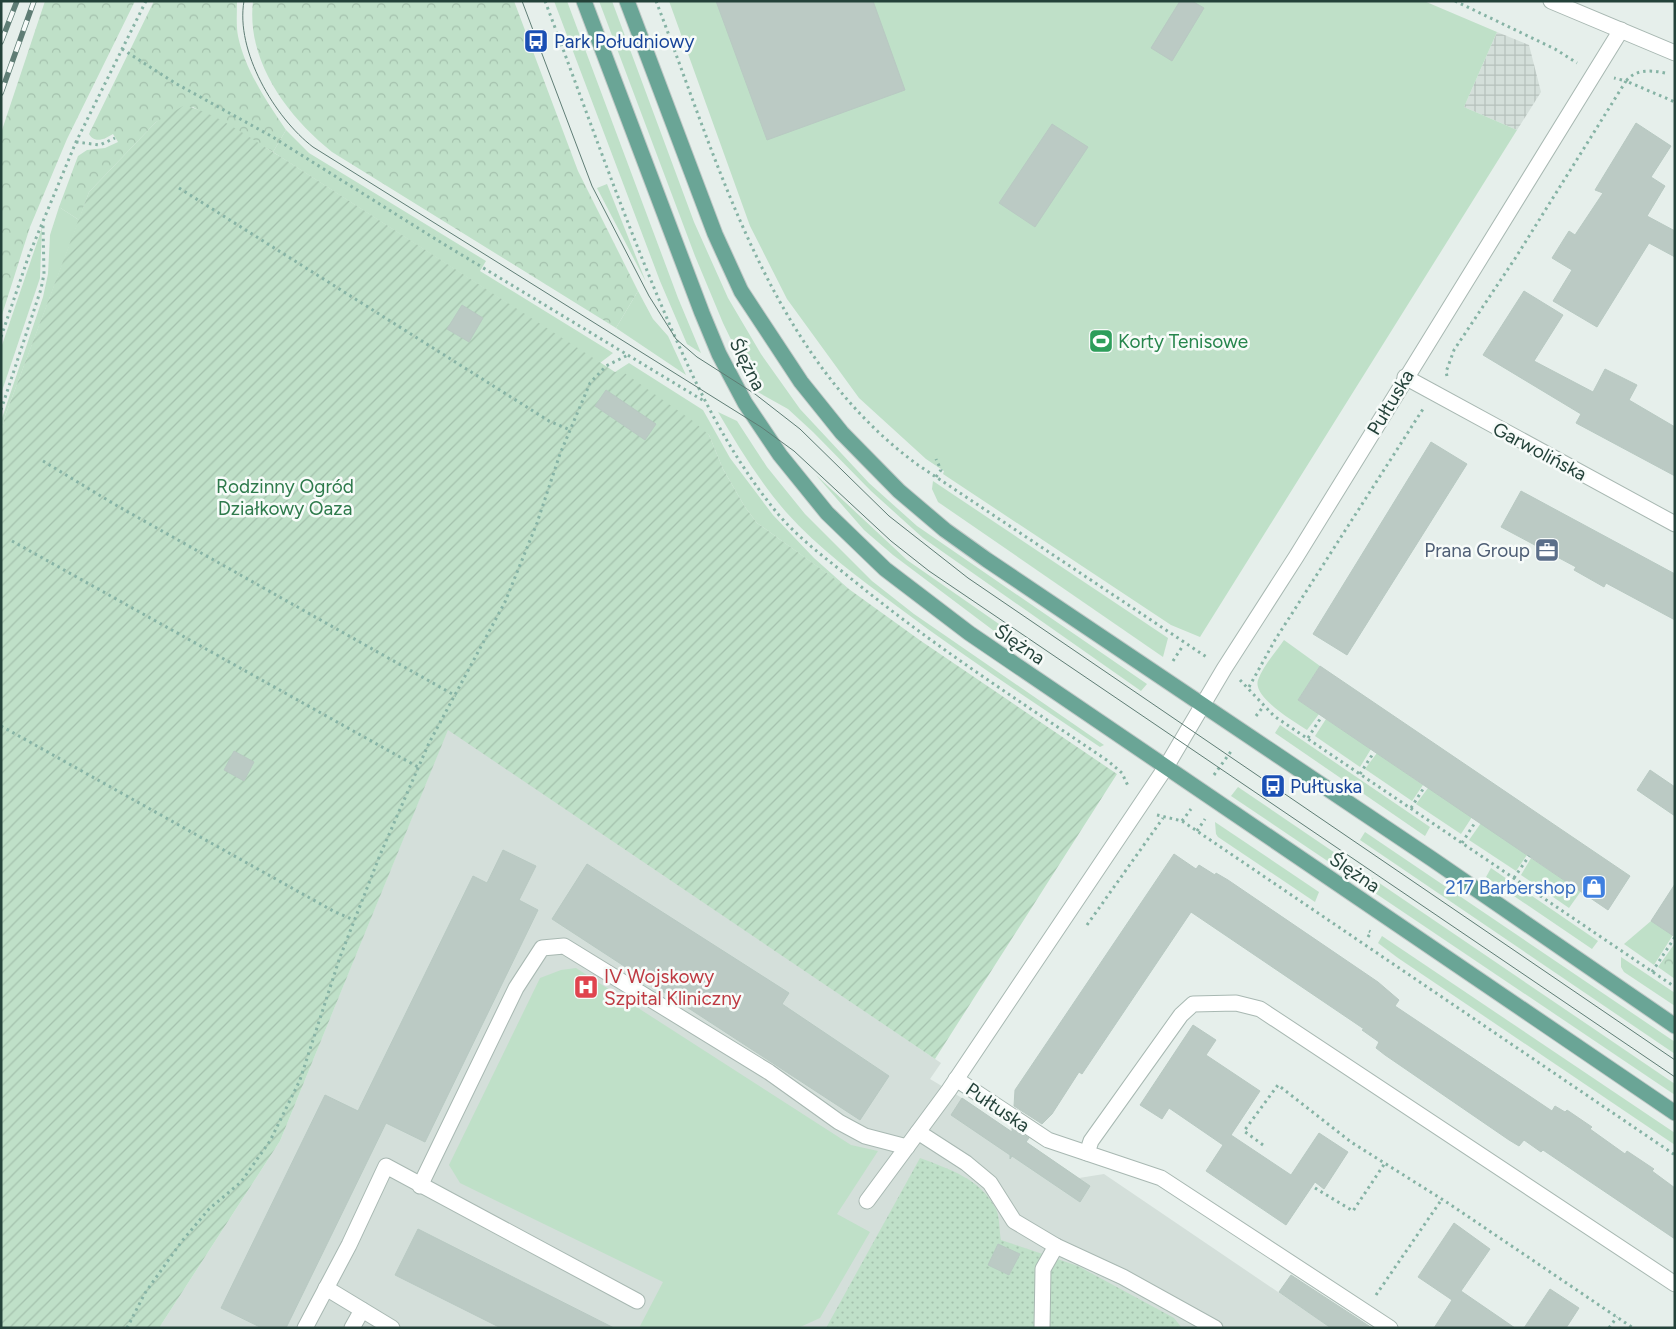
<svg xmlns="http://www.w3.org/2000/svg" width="1676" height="1329" font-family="Figtree,sans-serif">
<defs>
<pattern id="industrial-grid" width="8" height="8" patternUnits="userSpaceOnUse" patternTransform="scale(1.25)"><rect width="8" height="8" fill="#d4dfda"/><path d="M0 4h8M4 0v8" fill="none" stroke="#b6c1bc"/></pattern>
<pattern id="forest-crowns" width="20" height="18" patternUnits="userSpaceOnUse" patternTransform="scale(1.25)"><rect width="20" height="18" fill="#bfe0c8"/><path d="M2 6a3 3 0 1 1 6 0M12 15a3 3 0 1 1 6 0" fill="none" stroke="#a4c1ad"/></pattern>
<pattern id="park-dots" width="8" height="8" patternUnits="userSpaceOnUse" patternTransform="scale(1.25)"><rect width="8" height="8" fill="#bfe0c8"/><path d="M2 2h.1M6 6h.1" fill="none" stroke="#a4c1ad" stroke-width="1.8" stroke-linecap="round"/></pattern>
<pattern id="garden-furrows" width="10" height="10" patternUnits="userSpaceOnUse" patternTransform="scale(1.25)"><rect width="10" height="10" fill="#bfe0c8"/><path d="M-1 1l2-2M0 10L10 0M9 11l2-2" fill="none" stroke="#a4c1ad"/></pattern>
</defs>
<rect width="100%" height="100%" fill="#e6efeb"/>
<path fill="#d4dfda" d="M448,729L941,1063L930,1079L962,1098L1079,1178L1104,1174L1331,1328H159L280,1141Z"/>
<path fill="url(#industrial-grid)" d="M1497,32L1529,45L1541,92L1517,130L1464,107Z"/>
<g fill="#bfe0c8">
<path d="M554,1H567L678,298L701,353L687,344L660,281Z"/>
<path d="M599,1H612L694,222L728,298L761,354L800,409L869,483L917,526L1147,684L1141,691L923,538L871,491L813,432L788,409L756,391L723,323L695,256Z"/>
<path d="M669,1H1424L1497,32L1464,107L1517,130L1200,637L1171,625L943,474L944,471L926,459L859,398L787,299L750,226Z"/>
<path d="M286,130L309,153L486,261L480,271L613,353L600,363L273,152Z"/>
<path d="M607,184L646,282L597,188Z"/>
<path d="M59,207L79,220L5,416L1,433V421L43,297L48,274L50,235Z"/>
<path d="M42,228L40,278L1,394V348Z"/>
<path d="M638,291L653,319L668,336L686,375L616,328Z"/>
<path d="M629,363L703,410L730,458L773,515L814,558L851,591L757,523L745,507L723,469L709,435L615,372Z"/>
<path d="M718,412L737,421L767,467L805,514L872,581L914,614L1104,745L1100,747C1032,701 963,656 898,607C859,578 818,548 786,512C759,481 738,446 718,412Z"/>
<path d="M816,475L907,560L1022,640L1018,649L893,555L864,530Z"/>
<path d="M933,481L1168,638L1163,657L938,502L932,489Z"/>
<path d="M1284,640L1320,666L1298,700L1319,714L1307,730C1295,722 1252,697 1258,680C1263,666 1276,652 1284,640Z"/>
<path d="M1326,719L1371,749L1360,767L1315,736Z"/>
<path d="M1280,725L1430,827L1425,836L1275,733Z"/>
<path d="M1377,753L1423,785L1412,801L1365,769Z"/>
<path d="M1238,787L1675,1084V1095L1231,796Z"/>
<path d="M1428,788L1472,817L1461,834L1416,804Z"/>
<path d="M1215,822L1319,892L1315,902L1218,837L1216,834Z"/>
<path d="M1481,823L1527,855L1516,871L1469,840Z"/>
<path d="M1365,832L1675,1042V1054L1360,840Z"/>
<path d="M1531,858L1581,891L1569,908L1521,875Z"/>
<path d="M1491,868L1598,941L1592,949L1486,877Z"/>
<path d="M1651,921L1673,935L1654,965L1624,944Z"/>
<path d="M1382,936L1675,1133V1145L1398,958L1378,943Z"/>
<path d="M1621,957L1675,993V1006L1624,972L1621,967Z"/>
<path d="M576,968L851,1145L878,1151L837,1214L870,1232L820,1318L798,1328H639L663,1282L460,1183L449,1165L540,978L561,970Z"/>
</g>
<g fill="url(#forest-crowns)">
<path d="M45,1H135L67,139L30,227L1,318V133Z"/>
<path d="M154,1H237C237,13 236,25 238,36C245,70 267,102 286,130L273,152L193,107L156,122L89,192L79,220L59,207L78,156L87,150L105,148L118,142L113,134C105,139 95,144 89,134Z"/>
<path d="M253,1H514L578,171L638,291L616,328L332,152C287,116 246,61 253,1Z"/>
<path d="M1675,943V979L1658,967Z"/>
</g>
<path fill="url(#park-dots)" d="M920,1158C949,1169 981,1179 996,1209C1000,1217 999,1231 1001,1240L1078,1266L1174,1318L1182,1328H826Z"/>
<path fill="url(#garden-furrows)" d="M183,106C210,108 257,143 281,157L615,372H623L693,421L709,435L723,469L745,507L757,523L921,641L1117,774L935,1059L448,730L280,1141L159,1328H1V433L5,416L89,192L156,122Z"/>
<g fill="#bbcac4" stroke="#b8c9c2">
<path d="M716,1H873L905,90L767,140Z"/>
<path d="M1180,1H1192L1204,8L1172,61L1151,48Z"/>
<path d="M1636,123L1671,146L1651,177L1665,186L1647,216L1675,231V257L1649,243L1597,327L1553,301L1572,270L1552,258L1569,231L1575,235L1603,193L1595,190Z"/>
<path d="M1052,124L1088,147L1035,227L999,203Z"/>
<path d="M1524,291L1563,315L1534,361L1593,392L1605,369L1637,385L1629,400L1675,427V476L1576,423L1581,414L1483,355Z"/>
<path d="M462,305L483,318L469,342L447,329Z"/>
<path d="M606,390L656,424L645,440L595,406Z"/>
<path d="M1431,442L1467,464L1347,655L1313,634Z"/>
<path d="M1521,491L1675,574V620L1606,583L1604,587L1574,570L1576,567L1501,527Z"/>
<path d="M1320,666L1630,876L1608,910L1298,700Z"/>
<path d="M234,751L254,762L244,781L224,770Z"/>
<path d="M1650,770L1675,787V816L1637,790Z"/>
<path d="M503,850L536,866L519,900L538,910L425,1142L386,1123L286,1328H262L221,1308L325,1095L358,1111L473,876L487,883Z"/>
<path d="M1174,854L1196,869L1199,865L1215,875L1216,873L1228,880L1378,982L1399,1000L1395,1006L1552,1111L1555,1106L1565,1112L1567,1110L1592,1127L1590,1129L1625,1154L1627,1151L1654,1169L1652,1171L1675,1188V1239L1543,1150L1541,1152L1524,1140L1519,1146L1509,1140L1385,1055L1376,1048L1379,1042L1362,1030L1364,1029L1191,912L1082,1074L1079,1072L1052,1114L1042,1124L1014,1106L1015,1090Z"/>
<path d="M587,864L789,993L782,1004L889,1076L860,1120L552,919Z"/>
<path d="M1675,884V937L1651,921Z"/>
<path d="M1193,1025L1216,1040L1206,1055L1260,1091L1231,1135L1291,1175L1319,1133L1348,1152L1324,1189L1315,1182L1286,1225L1206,1171L1223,1145L1169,1108L1162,1119L1140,1105Z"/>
<path d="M962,1098L1012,1132V1128L1029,1138L1026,1142L1090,1186L1080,1202L1012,1156L1010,1159V1155L951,1115Z"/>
<path d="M1454,1223L1490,1249L1461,1291L1515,1328H1434L1452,1300L1418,1277Z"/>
<path d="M418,1229L614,1328H501L395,1275Z"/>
<path d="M998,1244L1020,1254L1009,1275L988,1265Z"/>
<path d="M1291,1275L1363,1322L1372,1328H1331L1279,1292Z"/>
<path d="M1550,1289L1579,1308L1566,1328H1524Z"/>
</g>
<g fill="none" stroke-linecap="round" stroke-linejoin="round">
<defs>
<g id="minor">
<path d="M1551,1L1675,53"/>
<path d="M1405,377L1675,524"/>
<path d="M956,1079L1048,1140L1161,1178L1390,1328"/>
<path d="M918,1132L966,1163L990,1183L1014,1221L1056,1246L1123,1277L1215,1328"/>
<path d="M1087,1153L1091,1141L1181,1015L1193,1004L1236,1003L1260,1009L1675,1284"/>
<path d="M420,1186L516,988L542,948L564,946L769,1072L839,1122L865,1136L907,1147"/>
<path d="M867,1201L949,1090L1166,767L1224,669L1296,557L1621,30"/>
<path d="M326,1288L392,1328"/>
<path d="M305,1328L349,1245L386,1166L637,1301"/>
<path d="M352,1328L362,1310"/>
<path d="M1042,1328L1043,1269L1056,1246"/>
</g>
<g id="major">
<path d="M584,1L702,313L719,354L745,403L780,455L827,513L885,569L969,633L1675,1113"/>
<path d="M627,1L715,234L741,291L801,382L842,433L899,491L945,530L987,560L1432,859L1675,1026"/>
</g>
</defs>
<use href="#minor" stroke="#a8b8b2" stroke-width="17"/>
<use href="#major" stroke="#c2cac8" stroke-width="17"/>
<g stroke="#86b3a5" stroke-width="3" stroke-dasharray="2.5 4" stroke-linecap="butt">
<path d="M545,1C584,104 620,208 663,309C694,382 727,452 778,514C801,541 831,562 859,585C938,649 1024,704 1108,761L1122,773L1128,786"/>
<path d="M656,1C719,164 770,357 918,465L1208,658"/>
<path d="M1455,1L1555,49L1577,63"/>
<path d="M1674,1L1675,2"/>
<path d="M122,49L175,83L271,136L437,240L704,401"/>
<path d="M1665,73C1650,70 1636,69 1626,81L1675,102"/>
<path d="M76,142L100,145L115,138"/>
<path d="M179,188L549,421L570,430"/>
<path d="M1,337L29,255L76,142L146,1"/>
<path d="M1447,376L1446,372L1454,350L1516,257L1626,81L1614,78"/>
<path d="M1,410L41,289L44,274L43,225"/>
<path d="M43,461L114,504L456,696"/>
<path d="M936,477L941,470L936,459"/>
<path d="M12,541L418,767"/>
<path d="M1173,661L1182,647"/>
<path d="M1240,680L1274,716L1675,987"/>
<path d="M1249,687L1275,640L1423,409"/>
<path d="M1256,716L1263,707"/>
<path d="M1,726L335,912L354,920"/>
<path d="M1308,738L1322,716"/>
<path d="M1360,774L1374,752"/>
<path d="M1214,775L1232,750"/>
<path d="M1411,808L1425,786"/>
<path d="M1157,815L1182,821L1197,831L1675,1155"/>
<path d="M1182,821L1191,809"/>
<path d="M1197,831L1205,819"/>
<path d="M1462,843L1476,821"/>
<path d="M1514,878L1529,856"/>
<path d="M1087,925L1163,818"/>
<path d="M1368,937L1371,932L1369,931"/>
<path d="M1652,972L1675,937"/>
<path d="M1263,1145L1244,1131L1278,1085L1351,1142L1448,1203L1633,1328"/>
<path d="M1315,1188L1353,1211L1385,1163"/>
<path d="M1376,1295L1442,1199"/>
<path d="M127,1328L145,1293L182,1241L209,1209L241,1182L270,1141L300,1080L340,957L380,855L429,743L505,602L537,523L560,454L590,383L606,366L628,355"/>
<path d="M1609,1328L1617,1317"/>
</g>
<use href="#minor" stroke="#fff" stroke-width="15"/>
<use href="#major" stroke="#6aa596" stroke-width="15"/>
<g stroke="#5f7d75" stroke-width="1">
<path d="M244,1C235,51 275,118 313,147L761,427L794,451L891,541L929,571L1675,1077"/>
<path d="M522,1L592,186L649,296L676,339L697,357L755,394L800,429L889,516L968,578L1675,1060"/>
</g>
<defs>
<g id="rail">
<path d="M1,42L17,1"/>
<path d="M1,93L34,1"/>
</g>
</defs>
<use href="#rail" stroke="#5f7d75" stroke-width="5.5"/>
<use href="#rail" stroke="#f7fbf9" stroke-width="4" stroke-dasharray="11" stroke-linecap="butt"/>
</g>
<defs>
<symbol id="bus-square" viewBox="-11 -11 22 22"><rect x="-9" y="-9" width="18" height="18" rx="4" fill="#1a4fb4" stroke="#f7fbf9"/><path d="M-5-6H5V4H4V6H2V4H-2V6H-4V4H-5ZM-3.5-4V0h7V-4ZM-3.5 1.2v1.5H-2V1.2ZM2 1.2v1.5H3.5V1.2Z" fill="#fff"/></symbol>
<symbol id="stadium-square" viewBox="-11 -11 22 22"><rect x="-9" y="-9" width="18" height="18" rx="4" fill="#2e9e5b" stroke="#f7fbf9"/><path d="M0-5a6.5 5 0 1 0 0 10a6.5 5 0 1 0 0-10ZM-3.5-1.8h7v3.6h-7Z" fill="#fff"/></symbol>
<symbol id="office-square" viewBox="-11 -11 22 22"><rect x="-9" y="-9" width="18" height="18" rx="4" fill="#5c6f8a" stroke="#f7fbf9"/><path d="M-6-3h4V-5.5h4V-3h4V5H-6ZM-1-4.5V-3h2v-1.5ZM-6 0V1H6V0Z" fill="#fff"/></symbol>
<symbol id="shop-square" viewBox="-11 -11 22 22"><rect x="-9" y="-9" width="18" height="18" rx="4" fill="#3f7fe0" stroke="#f7fbf9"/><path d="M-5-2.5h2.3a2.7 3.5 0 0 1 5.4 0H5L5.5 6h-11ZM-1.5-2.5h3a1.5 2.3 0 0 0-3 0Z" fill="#fff"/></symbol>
<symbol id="hospital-square" viewBox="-11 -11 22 22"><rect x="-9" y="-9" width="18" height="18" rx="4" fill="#e0444e" stroke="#f7fbf9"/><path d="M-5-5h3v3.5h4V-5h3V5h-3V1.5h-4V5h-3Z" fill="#fff"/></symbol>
</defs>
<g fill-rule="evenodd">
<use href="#bus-square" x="522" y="27" width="28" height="28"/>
<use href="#stadium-square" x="1087" y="327" width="28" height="28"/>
<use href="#office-square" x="1533" y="536" width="28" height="28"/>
<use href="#bus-square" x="1259" y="772" width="28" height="28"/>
<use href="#shop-square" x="1580" y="873" width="28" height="28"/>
<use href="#hospital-square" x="572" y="973" width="28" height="28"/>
</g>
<g text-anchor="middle" stroke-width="5" stroke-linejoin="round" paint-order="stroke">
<g font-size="19" fill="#164399" stroke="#f7fbf9" text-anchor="start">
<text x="554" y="48">Park Południowy</text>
<text x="1290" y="793">Pułtuska</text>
</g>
<g font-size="19" fill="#27864d" stroke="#f7fbf9" text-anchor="start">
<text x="1118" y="348">Korty Tenisowe</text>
</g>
<g font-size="19" fill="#24423a" stroke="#f7fbf9">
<text transform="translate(748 364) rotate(63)" y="7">Ślężna</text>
<text transform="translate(1390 402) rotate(-59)" y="7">Pułtuska</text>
<text transform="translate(1540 451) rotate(28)" y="7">Garwolińska</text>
<text transform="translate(1020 644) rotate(34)" y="7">Ślężna</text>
<text transform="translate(1355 872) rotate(34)" y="7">Ślężna</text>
<text transform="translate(998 1107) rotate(34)" y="7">Pułtuska</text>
</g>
<g font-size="19" fill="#2d7a4b" stroke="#f7fbf9">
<text x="285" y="493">Rodzinny Ogród<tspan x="285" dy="22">Działkowy Oaza</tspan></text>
</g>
<g font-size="19" fill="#4e5e75" stroke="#f7fbf9" text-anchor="end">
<text x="1530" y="557">Prana Group</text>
</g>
<g font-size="19" fill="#366cbe" stroke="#f7fbf9" text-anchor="end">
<text x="1576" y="894">217 Barbershop</text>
</g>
<g font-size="19" fill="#be3a42" stroke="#f7fbf9" text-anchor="start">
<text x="604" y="983">IV Wojskowy<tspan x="604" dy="22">Szpital Kliniczny</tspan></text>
</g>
</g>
<rect width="1676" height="1329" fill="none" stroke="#24423a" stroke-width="5"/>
</svg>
